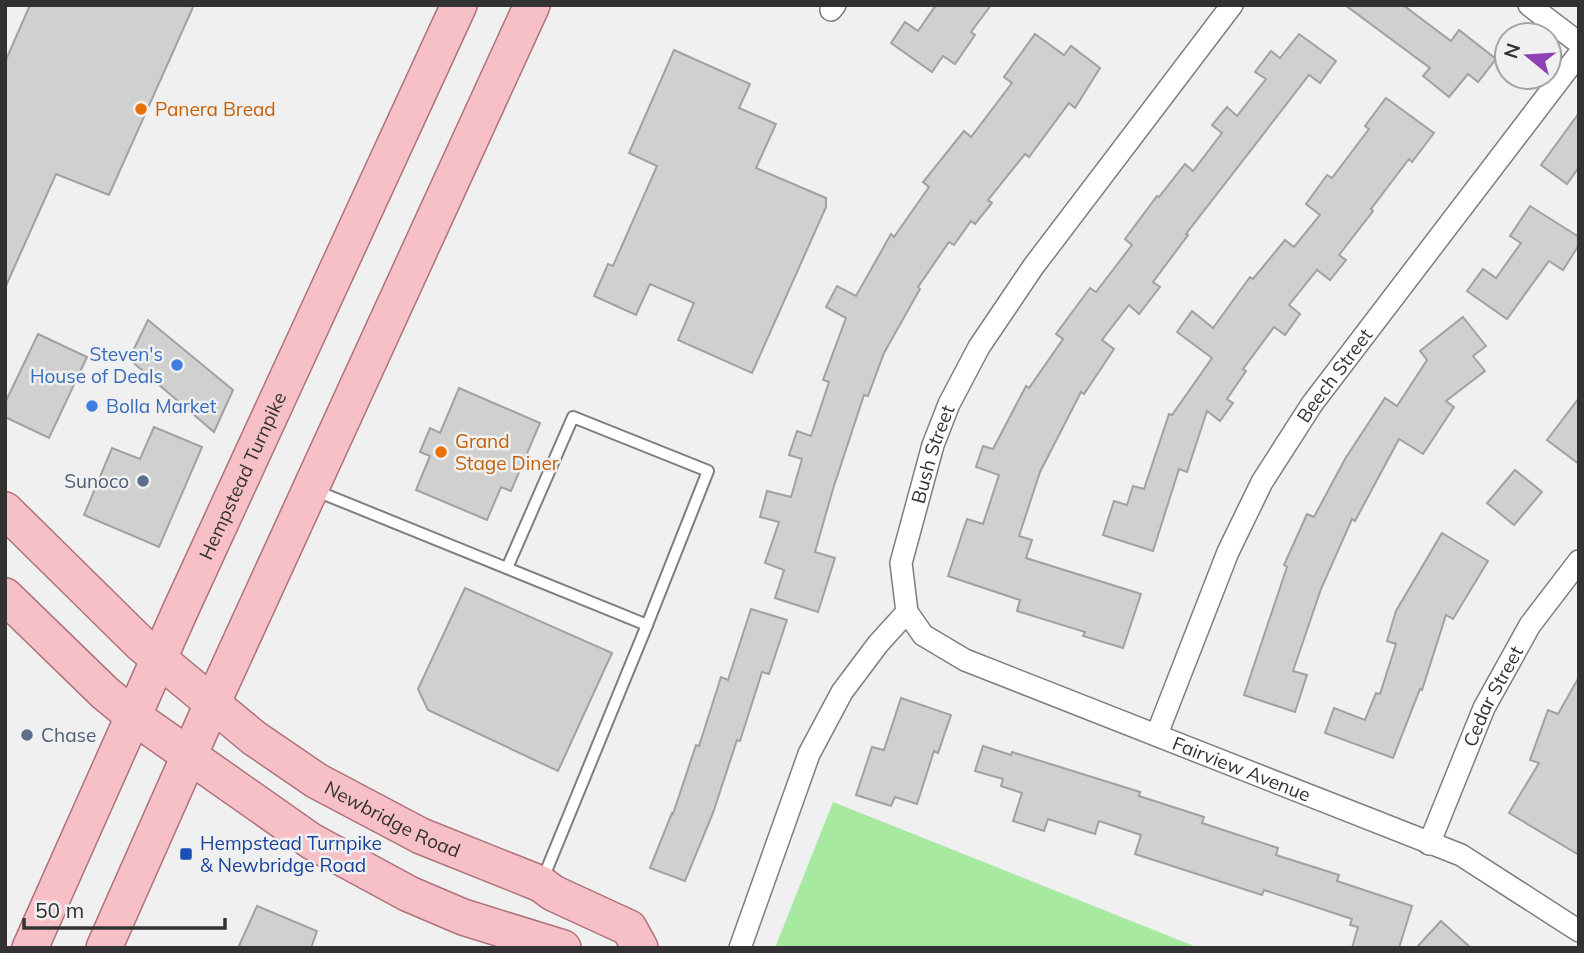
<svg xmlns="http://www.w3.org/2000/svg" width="1584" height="953" font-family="Mulish,sans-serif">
<rect width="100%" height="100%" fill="#f0f0f1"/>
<path fill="#a6e99f" d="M833,802L1199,948H775Z"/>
<g fill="#d0d0d1" stroke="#a1a1a2" stroke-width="2">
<path d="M30,5H194L109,195L56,174L5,288V62Z"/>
<path d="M936,5H991L971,32L975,35L955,64L943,56L932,72L891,43L905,22L918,31Z"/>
<path d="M1345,5H1403L1451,41L1459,30L1496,59L1478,82L1468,74L1449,97L1423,76L1430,68Z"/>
<path d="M1035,34L1064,55L1071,46L1100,68L1075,108L1069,103L1029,157L1025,154L988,200L992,203L975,224L971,221L954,245L949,242L918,287L920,289L884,353L868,396L864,395L833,489L815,552L835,558L818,612L775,598L784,570L765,563L779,522L760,517L767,491L791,497L802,459L789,455L797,431L811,436L829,382L823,380L846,318L826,307L837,286L856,296L891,234L894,237L929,187L923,182L964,131L971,137L1012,83L1004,77Z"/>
<path d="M1299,34L1336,61L1320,83L1309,75L1186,234L1188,235L1153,282L1160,287L1139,314L1129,305L1102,340L1114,349L1084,394L1081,392L1040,472L1019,536L1032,540L1026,558L1141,594L1123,648L1083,636L1085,632L1017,611L1020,600L948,576L967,519L983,524L999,475L976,467L983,446L993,449L1026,386L1029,388L1063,339L1056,334L1090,288L1096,292L1132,245L1125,239L1157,196L1159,197L1185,164L1193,171L1222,133L1212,125L1227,107L1237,116L1266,79L1255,72L1271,51L1280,58Z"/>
<path d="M674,50L750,84L739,108L776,124L756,168L826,198V207L752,373L678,340L694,303L650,284L636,315L594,296L608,264L613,266L657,166L629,153Z"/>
<path d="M1386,98L1434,133L1412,162L1409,159L1371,209L1373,211L1339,255L1346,260L1330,280L1317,270L1289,305L1300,314L1285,335L1274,327L1243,369L1246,371L1227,399L1233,403L1220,421L1207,411L1187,472L1179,469L1153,551L1103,535L1114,501L1127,505L1133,486L1144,489L1169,414L1172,415L1212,358L1177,332L1192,311L1213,328L1250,277L1253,279L1285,240L1294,247L1320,215L1306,204L1327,175L1332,178L1369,129L1365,126Z"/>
<path d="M1579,113V167L1567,184L1541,165Z"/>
<path d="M1530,206L1579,237V245L1563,270L1549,261L1507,319L1467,291L1483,269L1496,278L1521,243L1510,236Z"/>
<path d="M1463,317L1486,346L1473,356L1485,371L1446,401L1454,407L1423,454L1399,439L1355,521L1352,519L1321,589L1293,671L1307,675L1295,712L1244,695L1287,567L1284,565L1307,514L1314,517L1345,459L1385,398L1397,406L1427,360L1420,351Z"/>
<path d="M148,320L233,390L214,432L129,359Z"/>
<path d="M38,334L87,357L49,438L5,417V403Z"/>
<path d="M459,388L540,423L511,491L501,487L487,520L416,490L430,456L420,452L430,428L440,433Z"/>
<path d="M1579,398V464L1547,440Z"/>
<path d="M154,427L202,447L159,547L84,515L112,448L140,459Z"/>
<path d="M1515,470L1542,492L1514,525L1487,503Z"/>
<path d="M1442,533L1488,561L1453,619L1446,615L1422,690L1420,689L1393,758L1325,733L1334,708L1365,720L1376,693L1380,694L1396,644L1387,641L1396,611Z"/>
<path d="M465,588L612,653L558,771L428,710L418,689Z"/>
<path d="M751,609L787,620L769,674L762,672L740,741L737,740L713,813L685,881L650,868L672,813L673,814L696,745L699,746L721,677L728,680Z"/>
<path d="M1579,677V855L1509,813L1539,763L1530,760L1548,710L1558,714Z"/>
<path d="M901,698L951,715L938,753L934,751L917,804L895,797L891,806L856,795L872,747L884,750Z"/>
<path d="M983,746L1011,755L1012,752L1140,792L1139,796L1204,817L1202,823L1278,848L1276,855L1339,875L1337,881L1412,906L1399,948H1352L1358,927L1350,925L1352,919L1264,890L1262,895L1135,854L1141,835L1099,821L1095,834L1048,819L1044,831L1013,821L1022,793L1001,786L1003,779L975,771Z"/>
<path d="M257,906L317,931L311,948H238Z"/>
<path d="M1441,921L1471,948H1416Z"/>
</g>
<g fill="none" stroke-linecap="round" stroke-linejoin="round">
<defs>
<g id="service">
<path d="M314,490L647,625L542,881"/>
<path d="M507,568L573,417L708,471L647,625"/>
</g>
<g id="minor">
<path d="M1529,5L1579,43"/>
<path d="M831,10L835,5"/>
<path id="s1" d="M907,612L923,635L965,660L1461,855L1579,931"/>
<path id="s2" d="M1157,734L1228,552L1262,482L1312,404L1579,54"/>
<path id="s3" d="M1429,844L1484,708L1530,625L1579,561"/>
<path id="s4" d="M740,948L809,754L842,692L878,644L907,612L901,563L933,445L949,404L979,347L1033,267L1232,5"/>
</g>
<g id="primary">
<path id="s5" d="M5,510L141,644L254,738L317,781L421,836L541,884L553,893L629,928L640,948"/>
<path d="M5,596L105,693L133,716L311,841L409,894L463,917L563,948"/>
<path id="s6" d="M30,948L181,609L459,5"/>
<path d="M104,948L212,704L532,5"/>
</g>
</defs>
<use href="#service" stroke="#7e7e7f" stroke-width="14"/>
<use href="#minor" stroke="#7e7e7f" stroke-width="24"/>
<use href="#primary" stroke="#ae737a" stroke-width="38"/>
<use href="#service" stroke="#fff" stroke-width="10"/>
<use href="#minor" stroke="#fff" stroke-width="21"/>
<use href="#primary" stroke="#f6c0c6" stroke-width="35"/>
</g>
<g fill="#e8710a" stroke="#f0f0f1" stroke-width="2.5">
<circle cx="141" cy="109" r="7"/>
<circle cx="441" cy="452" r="7"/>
</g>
<g fill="#3f7fe0" stroke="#f0f0f1" stroke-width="2.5">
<circle cx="177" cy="365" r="7"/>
<circle cx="92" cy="406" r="7"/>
</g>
<g fill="#5c6f8a" stroke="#f0f0f1" stroke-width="2.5">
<circle cx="143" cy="481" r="7"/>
<circle cx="27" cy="735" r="7"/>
</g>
<rect fill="#1a4fb4" stroke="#f0f0f1" stroke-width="2.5" x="179" y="847" width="14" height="14" rx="3.5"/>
<g text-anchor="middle" stroke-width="5" stroke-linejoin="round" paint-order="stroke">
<g font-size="19" fill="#c56008" stroke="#f0f0f1" text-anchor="start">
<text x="155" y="116">Panera Bread</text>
<text x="455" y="448">Grand<tspan x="455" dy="22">Stage Diner</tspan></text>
</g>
<g font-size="19" fill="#366cbe" stroke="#f0f0f1" text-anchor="end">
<text x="163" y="361">Steven's<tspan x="163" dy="22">House of Deals</tspan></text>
<text x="106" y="413" text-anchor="start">Bolla Market</text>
</g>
<g font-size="19" fill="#323232" stroke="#f0f0f1">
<text dy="7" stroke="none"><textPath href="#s2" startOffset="402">Beech Street</textPath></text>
<text dy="7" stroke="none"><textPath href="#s4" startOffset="542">Bush Street</textPath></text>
<text dy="7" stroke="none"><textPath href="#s6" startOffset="518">Hempstead Turnpike</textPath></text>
<text dy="7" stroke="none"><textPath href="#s3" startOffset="161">Cedar Street</textPath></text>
<text dy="7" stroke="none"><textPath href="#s1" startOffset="374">Fairview Avenue</textPath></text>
<text dy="7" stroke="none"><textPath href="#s5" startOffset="499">Newbridge Road</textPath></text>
</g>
<g font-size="19" fill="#4e5e75" stroke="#f0f0f1" text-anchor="end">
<text x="129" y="488">Sunoco</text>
<text x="41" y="742" text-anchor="start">Chase</text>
</g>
<g font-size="19" fill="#164399" stroke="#f0f0f1" text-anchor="start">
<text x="200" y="850">Hempstead Turnpike<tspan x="200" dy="22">&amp; Newbridge Road</tspan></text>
</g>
</g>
<rect width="1584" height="953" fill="none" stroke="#323232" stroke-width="14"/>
<g transform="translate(1528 56) rotate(288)"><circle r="33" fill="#f0f0f1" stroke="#a4a4a5" stroke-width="2"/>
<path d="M0-5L12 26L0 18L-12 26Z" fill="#8e41b2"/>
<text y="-10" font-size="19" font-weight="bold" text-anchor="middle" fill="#323232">N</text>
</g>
<path d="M24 918v10h201v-10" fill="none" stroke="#323232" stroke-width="3.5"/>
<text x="35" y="918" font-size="21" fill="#323232" stroke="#f0f0f1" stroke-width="5" paint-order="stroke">50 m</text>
</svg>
